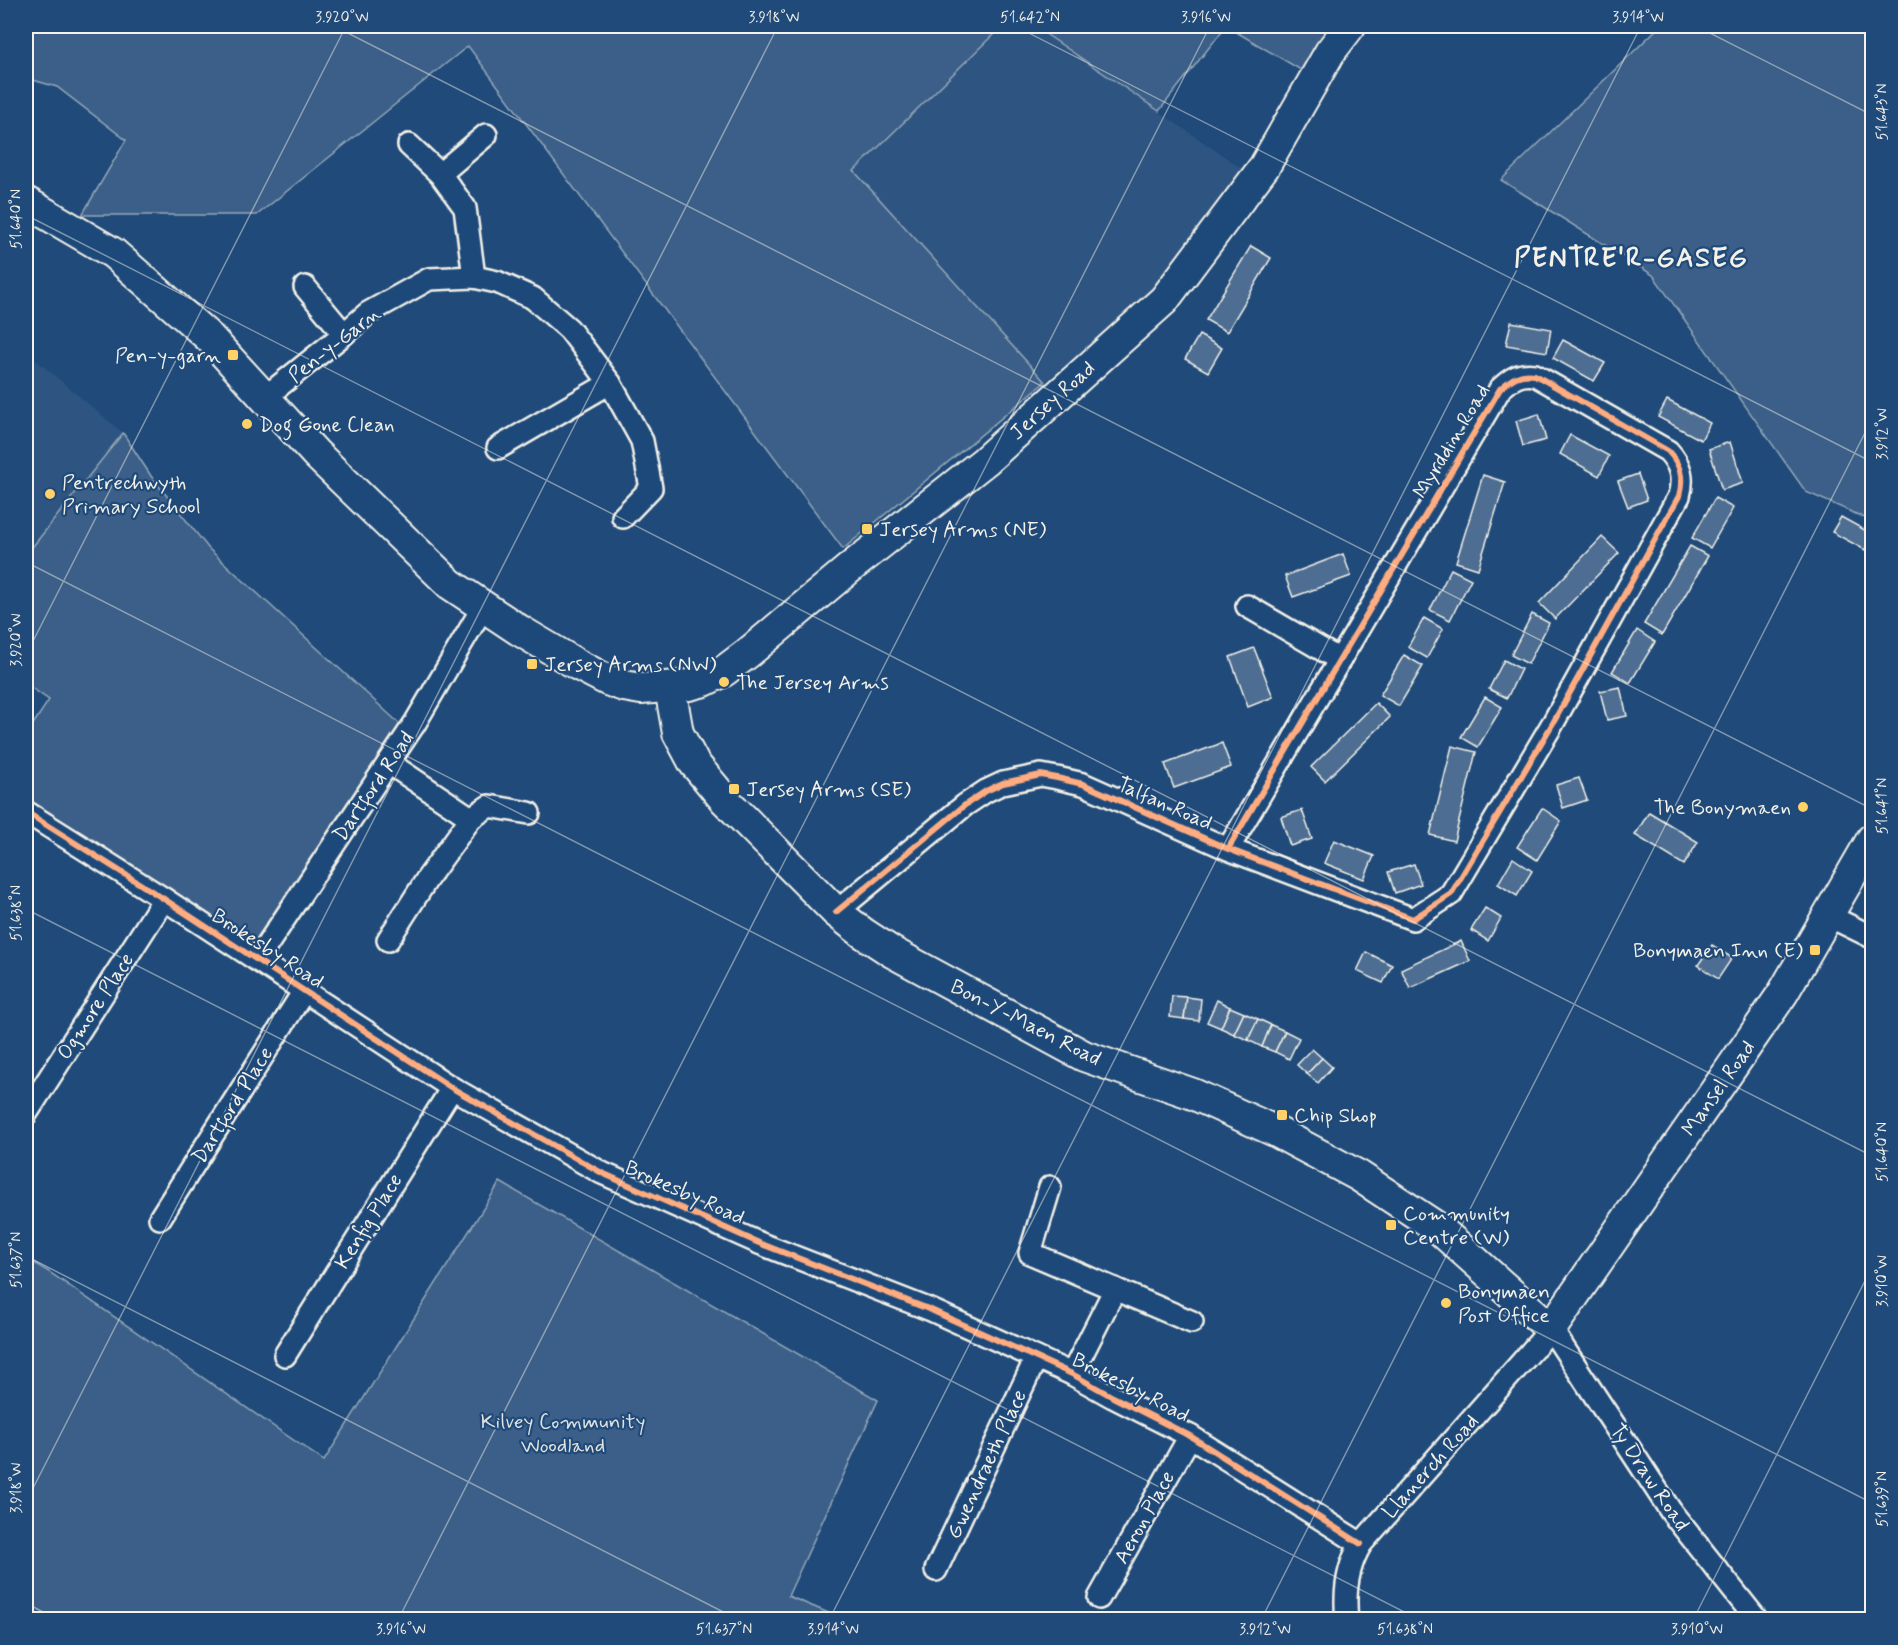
<svg xmlns="http://www.w3.org/2000/svg" width="1898" height="1645" font-family="Mynerve,sans-serif">
<rect width="100%" height="100%" fill="#1f4a7a"/>
<filter id="ink" filterUnits="userSpaceOnUse"><feTurbulence type="fractalNoise" baseFrequency=".0167" numOctaves="2"/><feDisplacementMap in="SourceGraphic" scale="12" xChannelSelector="R" yChannelSelector="G"/><feConvolveMatrix kernelMatrix="1 2 1 2 8 2 1 2 1" color-interpolation-filters="sRGB"/></filter>
<g filter="url(#ink)">
<g fill="#2d5581">
<path d="M1002,26H1034L1244,170L1147,297L1045,382L853,171Z"/>
<path d="M26,356L37,361L123,433L26,555Z"/>
</g>
<g fill="#3a5f88" stroke="#97a8b8" stroke-width="1.5">
<path d="M26,26H1002L854,171L1045,382L843,549L468,46L257,215H82L126,140L57,87L26,78Z"/>
<path d="M1034,26H1335L1301,70L1226,26L1159,111Z"/>
<path d="M1660,26H1872V521L1806,492L1653,275L1501,180Z"/>
<path d="M123,433L151,476L209,549L401,725L256,948L170,889L26,800V735L49,700L26,684V555Z"/>
<path d="M500,1182L878,1400L788,1596L843,1619H26V1258L49,1272L324,1461Z"/>
</g>
<g fill="#4d6e92" stroke="#f4f1e8" stroke-width="1.5">
<path d="M1251,246L1271,258L1227,332L1206,320Z"/>
<path d="M1511,322L1551,329L1547,352L1506,345Z"/>
<path d="M1199,335L1222,348L1208,372L1185,359Z"/>
<path d="M1563,340L1605,363L1594,381L1553,358Z"/>
<path d="M1667,400L1710,423L1701,440L1658,417Z"/>
<path d="M1539,414L1546,440L1523,446L1516,421Z"/>
<path d="M1570,435L1609,456L1599,476L1560,454Z"/>
<path d="M1730,442L1743,483L1722,490L1709,449Z"/>
<path d="M1638,474L1647,500L1628,507L1618,481Z"/>
<path d="M1483,475L1505,482L1478,569L1456,562Z"/>
<path d="M1715,498L1733,508L1710,548L1692,538Z"/>
<path d="M1841,517L1872,534L1865,550L1832,532Z"/>
<path d="M1602,537L1619,553L1555,619L1539,603Z"/>
<path d="M1690,546L1708,556L1662,635L1644,624Z"/>
<path d="M1343,554L1351,576L1293,597L1285,576Z"/>
<path d="M1451,569L1471,579L1450,620L1430,610Z"/>
<path d="M1532,614L1549,623L1528,664L1511,655Z"/>
<path d="M1424,618L1443,629L1427,658L1408,647Z"/>
<path d="M1637,630L1655,642L1630,683L1612,672Z"/>
<path d="M1254,648L1273,697L1248,707L1230,657Z"/>
<path d="M1404,655L1423,666L1399,706L1380,695Z"/>
<path d="M1504,660L1521,669L1507,698L1489,689Z"/>
<path d="M1620,687L1627,716L1607,720L1600,691Z"/>
<path d="M1485,697L1502,707L1478,747L1461,737Z"/>
<path d="M1376,703L1390,717L1325,781L1311,767Z"/>
<path d="M1222,743L1231,767L1174,788L1165,764Z"/>
<path d="M1452,746L1476,752L1454,841L1430,835Z"/>
<path d="M1579,778L1587,800L1563,808L1556,785Z"/>
<path d="M1542,808L1561,821L1537,860L1517,847Z"/>
<path d="M1302,810L1312,839L1290,846L1281,817Z"/>
<path d="M1649,812L1698,842L1684,865L1635,835Z"/>
<path d="M1334,840L1374,856L1364,879L1324,863Z"/>
<path d="M1513,858L1532,871L1517,896L1498,884Z"/>
<path d="M1414,864L1421,884L1395,893L1388,872Z"/>
<path d="M1485,908L1501,918L1488,941L1471,930Z"/>
<path d="M1461,941L1470,961L1410,988L1401,969Z"/>
<path d="M1712,945L1732,958L1718,979L1698,965Z"/>
<path d="M1366,952L1392,965L1383,983L1357,971Z"/>
<path d="M1172,996L1187,997L1184,1019L1170,1017Z"/>
<path d="M1187,997L1201,999L1199,1021L1184,1019Z"/>
<path d="M1217,1000L1230,1007L1221,1028L1207,1022Z"/>
<path d="M1230,1007L1244,1013L1234,1034L1221,1028Z"/>
<path d="M1244,1013L1258,1019L1248,1040L1234,1034Z"/>
<path d="M1258,1019L1271,1025L1262,1047L1248,1040Z"/>
<path d="M1271,1025L1285,1031L1275,1052L1262,1047Z"/>
<path d="M1285,1031L1299,1038L1289,1059L1275,1052Z"/>
<path d="M1312,1049L1322,1058L1307,1074L1297,1065Z"/>
<path d="M1322,1058L1332,1067L1318,1083L1307,1074Z"/>
</g>
<g fill="none" stroke-linecap="round" stroke-linejoin="round">
<defs>
<g id="street">
<path d="M409,145L440,174L465,208L474,277"/>
<path d="M440,174L486,135"/>
<path d="M305,287L344,334"/>
<path d="M264,398L344,334L368,313L429,279L474,277L497,282L533,298L569,329L610,383L642,441L651,488L623,517"/>
<path d="M498,448L610,383"/>
<path d="M1247,606L1340,660"/>
<path d="M389,763L471,818"/>
<path d="M26,812L164,899L452,1088L602,1173L759,1243L931,1310L1072,1374L1113,1397L1190,1436L1361,1544"/>
<path d="M836,912L965,805L986,791L1003,783L1041,775L1057,778L1083,784L1228,849L1413,919L1451,894L1553,723L1679,496C1684,478 1681,465 1668,451L1535,375C1519,373 1512,378 1500,389L1228,849"/>
<path d="M1827,915L1872,937"/>
<path d="M388,940L427,879L471,818L489,806L529,813"/>
<path d="M257,960L415,723L483,607"/>
<path d="M26,1114L164,899"/>
<path d="M1050,1187L1030,1253L1192,1322"/>
<path d="M160,1218L304,991"/>
<path d="M285,1355L452,1088"/>
<path d="M1072,1374L1115,1289"/>
<path d="M936,1570L1036,1358"/>
<path d="M1099,1598L1190,1436"/>
<path d="M1347,1620C1344,1593 1347,1567 1361,1544L1551,1329L1672,1513L1757,1620"/>
</g>
<g id="secondary">
<path d="M26,202L113,253L210,338L316,454L450,584L519,630L578,665L607,680L624,686L641,689L689,685L704,681L724,671L748,653L851,567L985,461L1164,300L1264,167L1330,52L1350,26"/>
<path d="M670,688L678,733L694,763L724,799L836,912L863,933L892,952L1084,1056L1193,1094L1275,1131L1359,1176L1438,1228L1551,1329L1783,993L1872,839"/>
</g>
</defs>
<use href="#street" stroke="#f4f1e8" stroke-width="26"/>
<use href="#secondary" stroke="#f4f1e8" stroke-width="34"/>
<use href="#street" stroke="#1f4a7a" stroke-width="21"/>
<use href="#secondary" stroke="#1f4a7a" stroke-width="30"/>
<defs>
<g id="cycleway">
<path d="M26,812L164,899L452,1088L602,1173L759,1243L931,1310L1072,1374L1113,1397L1190,1436L1361,1544"/>
<path d="M836,912L965,805L986,791L1003,783L1041,775L1057,778L1083,784L1228,849L1413,919L1451,894L1553,723L1679,496C1684,478 1681,465 1668,451L1535,375C1519,373 1512,378 1500,389L1228,849"/>
</g>
</defs>
<use href="#cycleway" stroke="#1f4a7a" stroke-width="10"/>
<use href="#cycleway" stroke="#ffac80" stroke-width="6"/>
</g>
</g>
<path fill="none" stroke="#f4f1e8" stroke-width="1.5" stroke-opacity="0.45" d="M334,26L1872,809M1015,26L1872,462M1696,26L1872,115M26,215L1872,1156M26,562L1872,1503M26,655L346,26M26,909L1420,1620M26,1256L739,1620M26,1502L778,26M26,1603L58,1620M398,1620L1210,26M829,1620L1641,26M1261,1620L1872,419M1693,1620L1872,1267"/>
<g fill="#ffd166" stroke="#1f4a7a" stroke-width="2">
<rect x="227" y="349" width="12" height="12" rx="3"/>
<circle cx="247" cy="424" r="6"/>
<circle cx="50" cy="494" r="6"/>
<rect x="861" y="523" width="12" height="12" rx="3"/>
<rect x="526" y="658" width="12" height="12" rx="3"/>
<circle cx="724" cy="682" r="6"/>
<rect x="728" y="783" width="12" height="12" rx="3"/>
<circle cx="1803" cy="807" r="6"/>
<rect x="1809" y="944" width="12" height="12" rx="3"/>
<rect x="1276" y="1109" width="12" height="12" rx="3"/>
<rect x="1385" y="1219" width="12" height="12" rx="3"/>
<circle cx="1446" cy="1303" r="6"/>
</g>
<g text-anchor="middle" stroke-width="4.5" stroke-linejoin="round" paint-order="stroke">
<g font-size="21" fill="#f4f1e8" stroke="#1f4a7a">
<text transform="translate(334 344) rotate(-38)" y="7">Pen-y-Garn</text>
<text transform="translate(1052 400) rotate(-42)" y="7">Jersey Road</text>
<text transform="translate(1451 441) rotate(-59)" y="7">Myrddin Road</text>
<text transform="translate(373 786) rotate(-56)" y="7">Dartford Road</text>
<text transform="translate(1165 803) rotate(24)" y="7">Talfan Road</text>
<text transform="translate(268 948) rotate(33)" y="7">Brokesby Road</text>
<text transform="translate(95 1006) rotate(-57)" y="7">Ogmore Place</text>
<text transform="translate(1026 1022) rotate(27)" y="7">Bon-Y-Maen Road</text>
<text transform="translate(1718 1088) rotate(-55)" y="7">Mansel Road</text>
<text transform="translate(232 1105) rotate(-58)" y="7">Dartford Place</text>
<text transform="translate(685 1192) rotate(24)" y="7">Brokesby Road</text>
<text transform="translate(368 1221) rotate(-58)" y="7">Kenfig Place</text>
<text transform="translate(1131 1387) rotate(27)" y="7">Brokesby Road</text>
<text transform="translate(986 1464) rotate(-65)" y="7">Gwendraeth Place</text>
<text transform="translate(1430 1466) rotate(-48)" y="7">Llanerch Road</text>
<text transform="translate(1650 1477) rotate(56)" y="7">Ty Draw Road</text>
<text transform="translate(1144 1517) rotate(-61)" y="7">Aeron Place</text>
</g>
<g font-size="21" fill="#f4f1e8" stroke="#1f4a7a" text-anchor="start">
<text x="221" y="362" text-anchor="end">Pen-y-garn</text>
<text x="259" y="431">Dog Gone Clean</text>
<text x="62" y="489">Pentrechwyth<tspan x="62" dy="24">Primary School</tspan></text>
<text x="879" y="536">Jersey Arms (NE)</text>
<text x="544" y="671">Jersey Arms (NW)</text>
<text x="736" y="689">The Jersey Arms</text>
<text x="746" y="796">Jersey Arms (SE)</text>
<text x="1791" y="814" text-anchor="end">The Bonymaen</text>
<text x="1803" y="957" text-anchor="end">Bonymaen Inn (E)</text>
<text x="1294" y="1122">Chip Shop</text>
<text x="1403" y="1220">Community<tspan x="1403" dy="24">Centre (W)</tspan></text>
<text x="1458" y="1298">Bonymaen<tspan x="1458" dy="24">Post Office</tspan></text>
</g>
<g font-size="21" fill="#e1e2de" stroke="#1f4a7a">
<text x="563" y="1428">Kilvey Community<tspan x="563" dy="24">Woodland</tspan></text>
</g>
<g font-size="27" font-weight="bold" letter-spacing="1.5" fill="#f4f1e8" stroke="#1f4a7a">
<text x="1631" y="266">PENTRE'R-GASEG</text>
</g>
</g>
<rect width="1898" height="1645" fill="none" stroke="#1f4a7a" stroke-width="66"/>
<rect x="33" y="33" width="1832" height="1579" fill="none" stroke="#f4f1e8" stroke-width="2"/>
<g font-size="15" text-anchor="middle" fill="#f4f1e8">
<text x="342" y="22">3.920°W</text>
<text x="774" y="22">3.918°W</text>
<text x="1030" y="22">51.642°N</text>
<text x="1206" y="22">3.916°W</text>
<text x="1638" y="22">3.914°W</text>
<text transform="translate(1882 112) rotate(-90)" y="5">51.643°N</text>
<text transform="translate(16 219) rotate(-90)" y="5">51.640°N</text>
<text transform="translate(1882 434) rotate(-90)" y="5">3.912°W</text>
<text transform="translate(16 640) rotate(-90)" y="5">3.920°W</text>
<text transform="translate(1882 806) rotate(-90)" y="5">51.641°N</text>
<text transform="translate(16 913) rotate(-90)" y="5">51.638°N</text>
<text transform="translate(1882 1152) rotate(-90)" y="5">51.640°N</text>
<text transform="translate(16 1260) rotate(-90)" y="5">51.637°N</text>
<text transform="translate(1882 1281) rotate(-90)" y="5">3.910°W</text>
<text transform="translate(16 1488) rotate(-90)" y="5">3.918°W</text>
<text transform="translate(1882 1499) rotate(-90)" y="5">51.639°N</text>
<text x="401" y="1634">3.916°W</text>
<text x="724" y="1634">51.637°N</text>
<text x="833" y="1634">3.914°W</text>
<text x="1265" y="1634">3.912°W</text>
<text x="1405" y="1634">51.638°N</text>
<text x="1697" y="1634">3.910°W</text>
</g>
</svg>
